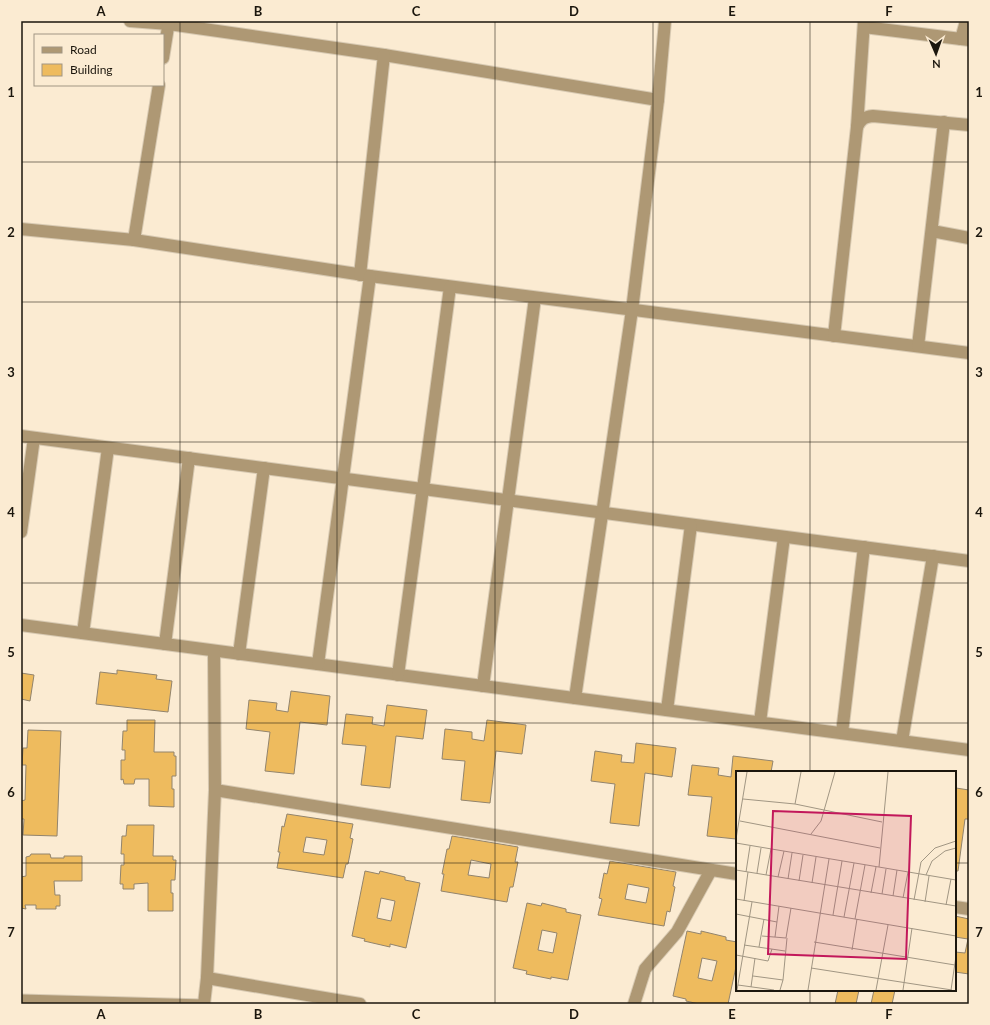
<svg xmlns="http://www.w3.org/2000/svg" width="990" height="1025" font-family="Lato,sans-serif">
<rect width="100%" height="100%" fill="#fbebd2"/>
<g fill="#eebb5e" stroke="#92846d" fill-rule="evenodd">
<path d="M117,670L157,675L156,679L172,681L168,712L96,704L100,672L117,674Z"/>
<path d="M21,673L34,675L30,701L21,699Z"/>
<path d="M291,691L330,696L327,725L300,722L294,774L265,771L270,732L246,729L249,700L277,703L276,710L288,712Z"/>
<path d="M387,705L427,710L423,739L396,736L390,788L361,785L366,746L342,744L346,714L373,717L372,724L384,726Z"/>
<path d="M127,720H155L154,752H174V756H176V776H172V789H174V807L149,806V779H135L134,784H124L123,779L121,780V760H125V750H122L123,731H127Z"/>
<path d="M487,720L526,725L522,754L496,751L490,803L461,800L465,761L442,759L445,729L472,732V739L484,741Z"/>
<path d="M28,730L61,731L57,836L23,835L24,819H21V801L25,800L26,765H22L23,748H27Z"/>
<path d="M636,743L676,748L672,777L645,773L639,826L610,823L615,784L591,781L595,751L622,755L621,762L634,763Z"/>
<path d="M733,756L773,761L771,772H737L736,839L707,836L712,797L688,795L692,765L719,768L718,775L731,777Z"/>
<path d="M956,788L969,790V819H965L958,871H955Z"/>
<path d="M287,814L353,824L350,838L353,839L348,864H346L343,878L277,868L280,852H278L282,826L284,827ZM306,837L327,840L324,855L303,852Z"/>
<path d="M127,825H154L153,856H173V860H176L175,880H171V893H173V911H148V883L134,884V889H123V884H120L121,865H124V854H121L122,836H126Z"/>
<path d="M452,836L518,847L515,862H518L513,887H510L507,902L441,891L444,874H442L447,849H449ZM471,860L491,864L489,878L468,875Z"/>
<path d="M31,854H50L51,858H64V856H82V881H54L55,895H60V906H56V909H36V905H25L26,909L21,908V877L26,876V857L30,856Z"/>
<path d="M610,861L676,872L673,886L675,887L670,912L667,911L664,926L598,915L602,899L599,898L604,873L607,874ZM628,884L649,888L646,903L625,899Z"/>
<path d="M365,871L379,874L380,871L405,877V880L420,883L406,948L390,944V947L364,941L365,939L352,936ZM381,898L395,901L391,921L377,918Z"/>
<path d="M527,903L541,906L542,903L566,909V912L581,915L568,980L551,977V979L526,974L527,971L513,968ZM542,930L557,933L553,953L538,950Z"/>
<path d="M955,916L969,919V974L955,972V952L965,953L968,939L955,937Z"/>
<path d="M687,931L701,934V931L726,937V940L737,942V962L728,1004H699L686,1001V999L673,996ZM702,958L717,961L712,981L698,978Z"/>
<path d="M838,990H859L856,1004H835Z"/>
<path d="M874,990H895L892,1004H871Z"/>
</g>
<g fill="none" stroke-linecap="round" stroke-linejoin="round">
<defs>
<path id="lane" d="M21,999L204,1004"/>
<g id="street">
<path d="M130,21L169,24L384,55L658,100"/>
<path d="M864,27L969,40"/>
<path d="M961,39L966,21"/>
<path d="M163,58L169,21"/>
<path d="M857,127L864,21"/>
<path d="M21,229L134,240L370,276L969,353"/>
<path d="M932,231L969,238"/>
<path d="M134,240L159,85"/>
<path d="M360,275L384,55"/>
<path d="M834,336L857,127C861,119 864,117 873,116L969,125"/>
<path d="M918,346L944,122"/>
<path d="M21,436L969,561"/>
<path d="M21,532L34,438"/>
<path d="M21,625L969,750"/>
<path d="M83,633L108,448"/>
<path d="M165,644L189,458"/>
<path d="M239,654L264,468"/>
<path d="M318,664L370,276"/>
<path d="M398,675L450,287"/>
<path d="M483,686L535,298"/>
<path d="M575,698L632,310L658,100L665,21"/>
<path d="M667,710L691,525"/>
<path d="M760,722L784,537"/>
<path d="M842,733L864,547"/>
<path d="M902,741L933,556"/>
<path d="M215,790L737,874"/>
<path d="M955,907L969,909"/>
<path d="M207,978L360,1004"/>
<path d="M204,1004L207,978L215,790L214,651"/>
<path d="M634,1004L645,969L677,932L711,870"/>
</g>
</defs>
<use href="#lane" stroke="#d7c9b2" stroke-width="11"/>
<use href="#street" stroke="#d7c9b2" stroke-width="14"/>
<use href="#lane" stroke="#ae9874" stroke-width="9"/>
<use href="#street" stroke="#ae9874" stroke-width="12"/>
</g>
<path fill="none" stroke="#1b160d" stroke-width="1" stroke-opacity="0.55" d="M180,21V1004M337,21V1004M495,21V1004M653,21V1004M810,21V772M21,162H969M21,302H969M21,442H969M21,583H969M21,723H969M21,863H737M955,863H969M810,990V1004"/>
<g transform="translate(736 771)">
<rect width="220" height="220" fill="#fbebd2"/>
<path fill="none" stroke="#a19683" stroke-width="1" d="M7,28L59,33L146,51M59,33L65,1M4,50L144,77M75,63L85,50L99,1M0,68L11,1M0,72L220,109M143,96L152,1M0,99L220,135M10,101L14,75M21,102L25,77M30,104L35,78M190,104L196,90L209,80L220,77M42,106L48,80M52,108L56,82M63,110L67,84M76,112L80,86M135,122L140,96M146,123L150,98M157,125L161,99M167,127L172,101M0,128L220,165M178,129L185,91L199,77L220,70M8,130L12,101M189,131L193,105M210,134L215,108M0,143L41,151M97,144L106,90M108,146L118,92M119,148L129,94M26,165L50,167L55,137M39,166L43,135M78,171L219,194M8,174L49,180M23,176L28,148M116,179L121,148M0,184L32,190L36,178M75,197L216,219M17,205L47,209L44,219M47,209L51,167M2,214L38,219M15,216L19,187M1,219L16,131M72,219L93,88M140,219L152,154M167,219L176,157M215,219L220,185"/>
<path fill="#c2185b" fill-opacity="0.15" stroke="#c2185b" stroke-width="2" d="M37,40L175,45L170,188L32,183Z"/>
<rect width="220" height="220" fill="none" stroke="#1b160d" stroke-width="2"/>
</g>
<rect width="990" height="1025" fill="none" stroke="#fbebd2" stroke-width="44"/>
<rect x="34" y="34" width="130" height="52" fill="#fbebd2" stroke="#a19683"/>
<rect x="42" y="47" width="20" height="6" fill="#ae9874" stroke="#a19683"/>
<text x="70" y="54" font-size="12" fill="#1b160d">Road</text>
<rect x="42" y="64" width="20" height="12" fill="#eebb5e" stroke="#a19683"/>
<text x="70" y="74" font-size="12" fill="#1b160d">Building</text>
<g transform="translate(936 54) rotate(178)" stroke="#fbebd2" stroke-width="3" paint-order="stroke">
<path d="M0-3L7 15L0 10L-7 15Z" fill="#1b160d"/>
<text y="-6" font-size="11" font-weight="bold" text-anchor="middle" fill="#1b160d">N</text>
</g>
<rect x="22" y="22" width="946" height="981" fill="none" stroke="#1b160d" stroke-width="1.5"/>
<g font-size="13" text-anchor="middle" font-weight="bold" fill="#1b160d">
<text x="101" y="16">A</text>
<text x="258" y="16">B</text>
<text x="416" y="16">C</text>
<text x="574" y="16">D</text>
<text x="732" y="16">E</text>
<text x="889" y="16">F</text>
<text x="11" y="97">1</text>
<text x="979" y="97">1</text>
<text x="11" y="237">2</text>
<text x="979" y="237">2</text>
<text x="11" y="377">3</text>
<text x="979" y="377">3</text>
<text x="11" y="517">4</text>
<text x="979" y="517">4</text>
<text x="11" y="657">5</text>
<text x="979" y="657">5</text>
<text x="11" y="797">6</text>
<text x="979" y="797">6</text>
<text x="11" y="937">7</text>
<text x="979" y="937">7</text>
<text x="101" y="1019">A</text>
<text x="258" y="1019">B</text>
<text x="416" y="1019">C</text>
<text x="574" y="1019">D</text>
<text x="732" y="1019">E</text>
<text x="889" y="1019">F</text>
</g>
</svg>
